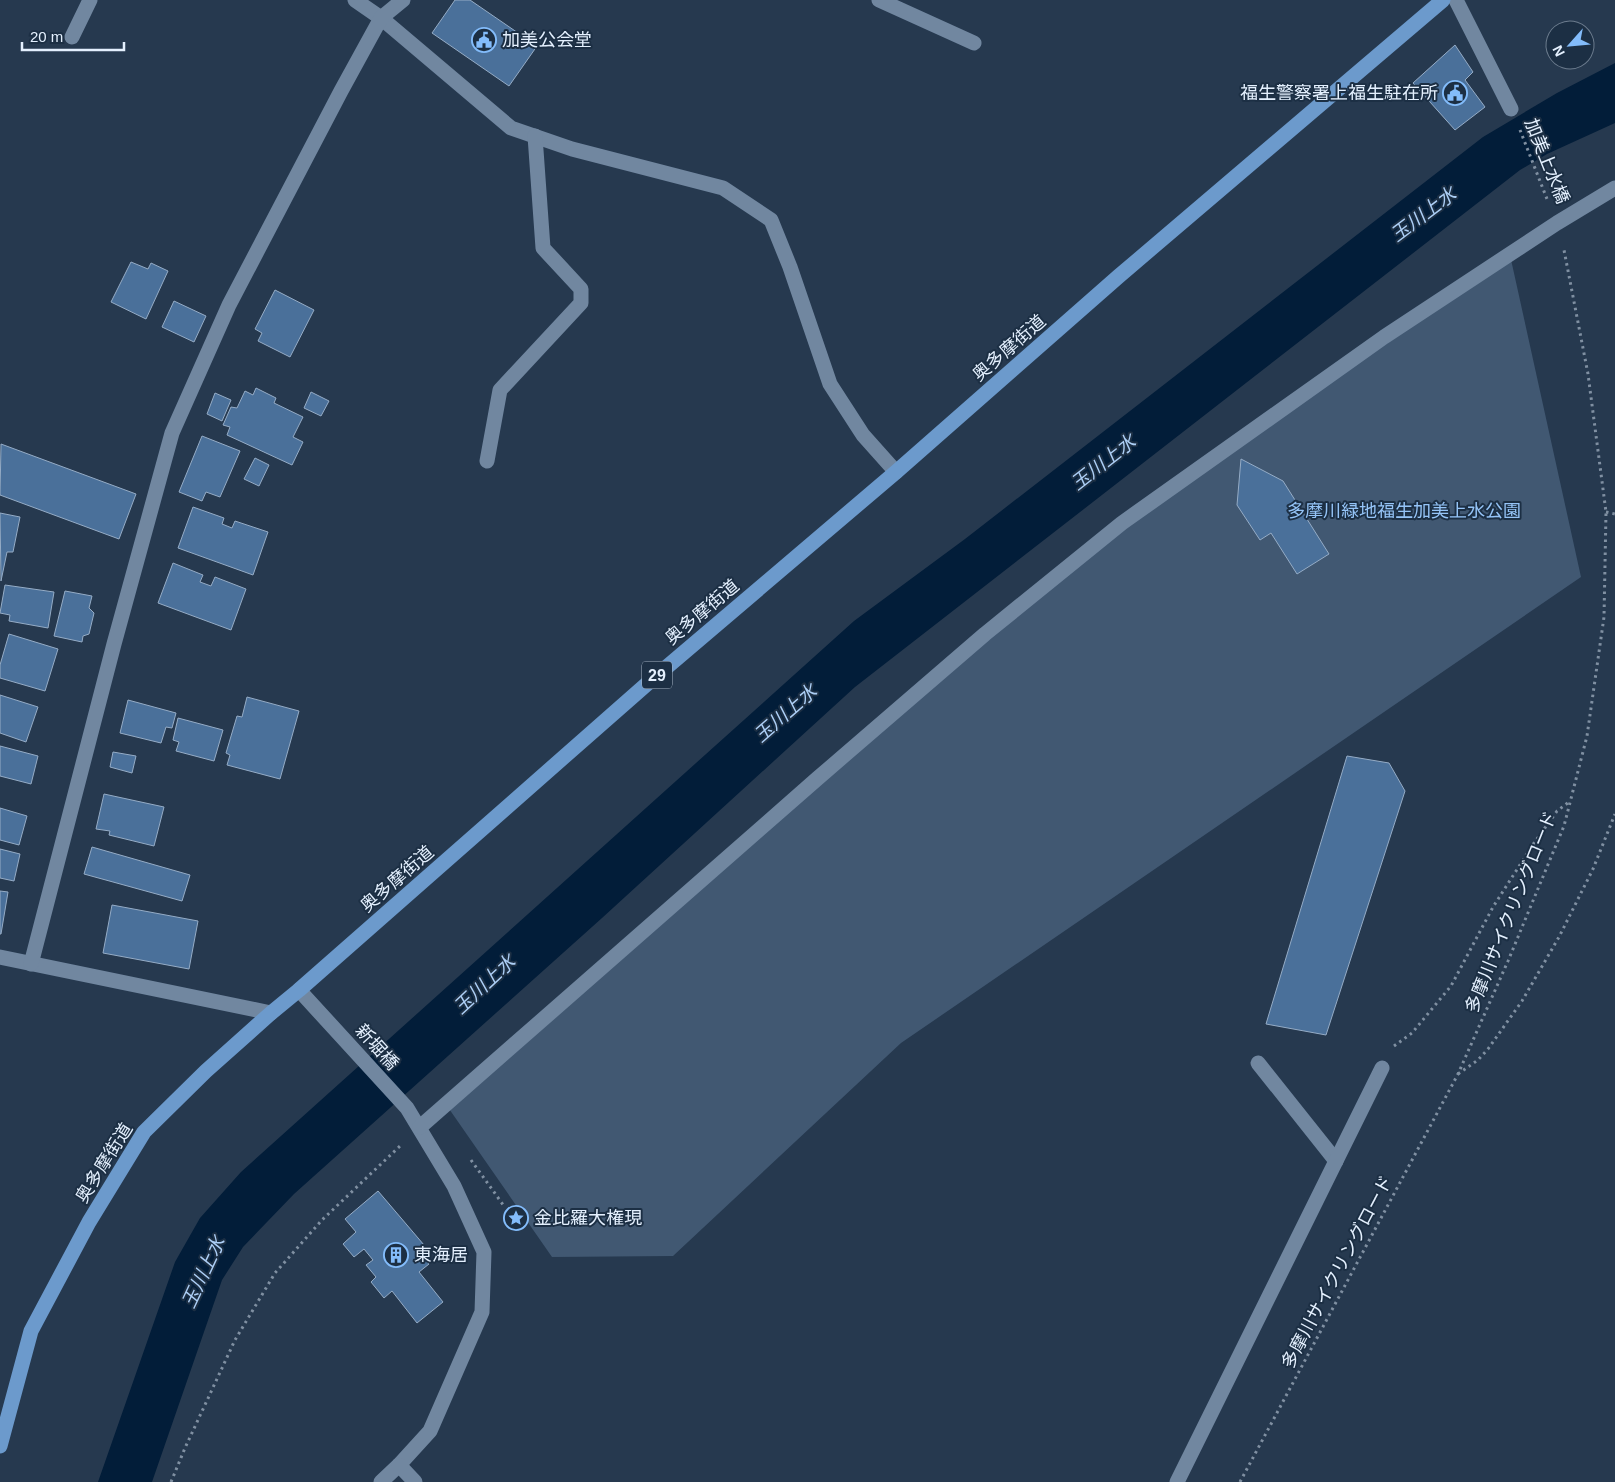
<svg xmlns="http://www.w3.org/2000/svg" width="1615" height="1482" font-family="Helvetica,'Noto Sans JP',sans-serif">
<rect width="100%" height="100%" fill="#26394f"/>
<path fill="#415872" d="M1510,255L1581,577L901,1043L673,1256L552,1257L445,1103L1122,523Z"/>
<path fill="#021d39" d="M1615,63V123L1547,154L1520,170L855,687L602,918L294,1194L243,1247L222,1280L152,1482H98L175,1262L200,1218L241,1172L854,621L965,539L1483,137L1557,93Z"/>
<g fill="#4a709a" stroke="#95acc6">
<path d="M455,0H470L537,46L509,86L432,33Z"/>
<path d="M1455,45L1473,72L1465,80L1485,107L1455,130L1413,83Z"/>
<path d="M131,262L148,269L151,263L168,271L146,319L111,302Z"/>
<path d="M275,290L314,310L290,357L258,341L262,333L255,329Z"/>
<path d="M174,301L206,316L194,342L162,327Z"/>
<path d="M256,388L276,398L274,403L303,417L293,437L303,442L292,465L227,435L230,427L223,425L231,407L237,408L245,391L253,395Z"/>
<path d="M311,392L329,401L321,416L304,408Z"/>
<path d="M215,393L231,400L222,421L207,414Z"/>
<path d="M202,436L240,451L220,497L206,492L202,501L179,492Z"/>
<path d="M1,444L136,494L119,539L0,495Z"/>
<path d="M255,458L269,465L259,486L244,479Z"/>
<path d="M1241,459L1283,481L1329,554L1297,574L1271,533L1260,540L1237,505Z"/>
<path d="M193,507L224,518L222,524L232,528L235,521L268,532L253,575L178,548Z"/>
<path d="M0,513L20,517L13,552H7L1,581Z"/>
<path d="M173,563L203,575L200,582L211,586L215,577L246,589L231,630L158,603Z"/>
<path d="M5,585L54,592L48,628L9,621L10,615L0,613Z"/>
<path d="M65,591L92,596L89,608L94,613L89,634L83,636L82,642L54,636Z"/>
<path d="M9,634L58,649L45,691L0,678V665Z"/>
<path d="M0,695L38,707L26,742L0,733Z"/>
<path d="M247,697L299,711L280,779L227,765L230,755L226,753L237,716L242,717Z"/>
<path d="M128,700L176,713L172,728L166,727L161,743L120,733Z"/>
<path d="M178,718L223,730L214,761L176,751L179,742L173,740Z"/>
<path d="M0,746L38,756L31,784L0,776Z"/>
<path d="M113,752L136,756L132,773L110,767Z"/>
<path d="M1347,756L1389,763L1405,791L1326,1035L1266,1024Z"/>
<path d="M104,794L164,807L154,846L109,835L110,831L96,829Z"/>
<path d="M0,808L27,816L19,845L0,840Z"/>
<path d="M92,847L190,875L182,901L84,874Z"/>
<path d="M0,849L20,854L14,881L0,878Z"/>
<path d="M0,891L8,892L1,934H0Z"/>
<path d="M112,905L198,921L189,969L103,953Z"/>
<path d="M378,1191L424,1245L420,1253L429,1264L419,1272L443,1302L417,1323L392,1291L384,1298L371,1282L376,1277L366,1265L373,1260L364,1249L354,1257L343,1244L356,1232L345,1219Z"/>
</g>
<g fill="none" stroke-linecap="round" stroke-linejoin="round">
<g stroke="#8090a2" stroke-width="3" stroke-dasharray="2.5 4" stroke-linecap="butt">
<path d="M1520,130L1547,199"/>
<path d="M1606,512L1615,514"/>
<path d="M1394,1046L1412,1033L1451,986L1493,907L1532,846L1557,811L1569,802"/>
<path d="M1458,1074L1478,1060L1488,1049L1522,1001L1559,937L1593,869L1615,814"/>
<path d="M471,1160L504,1206"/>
<path d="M171,1482L185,1448L235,1340L275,1273L322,1220L400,1146"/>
<path d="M1240,1482L1458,1074L1508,961L1564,826L1587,736L1604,617L1606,512L1588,374L1564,250"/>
</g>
<g stroke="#7187a0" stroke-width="15">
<path d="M355,0L381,18L511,128L572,149L723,188L771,220L790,267L830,384L863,435L896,472"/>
<path d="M879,0L974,43"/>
<path d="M1456,0L1511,109"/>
<path d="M72,37L90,0"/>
<path d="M487,461L500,390L581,303V289L543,248L535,136"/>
<path d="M0,957L271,1013"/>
<path d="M31,964L114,644L172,433L229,305L341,91L381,18L403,0"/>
<path d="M299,990L407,1108L454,1186L484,1252L482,1312L430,1431L399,1465L381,1482"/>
<path d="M1258,1063L1336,1161"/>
<path d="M420,1127L818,778L985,634L1122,523L1384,337L1557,223L1615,188"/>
<path d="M399,1465L415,1482"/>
<path d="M1177,1482L1382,1068"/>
</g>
<path stroke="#6c9acc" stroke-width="15" d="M0,1446L31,1331L89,1222L144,1132L206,1071L271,1013L299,990L648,683L896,472L1119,276L1443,0"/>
</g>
<defs>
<symbol id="civic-ring" viewBox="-11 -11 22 22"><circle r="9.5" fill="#1c2f44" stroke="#83bcfb" stroke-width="1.5"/><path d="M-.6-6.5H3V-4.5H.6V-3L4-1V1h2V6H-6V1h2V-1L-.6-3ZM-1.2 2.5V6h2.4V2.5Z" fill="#83bcfb"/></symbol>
<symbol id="sight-ring" viewBox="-11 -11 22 22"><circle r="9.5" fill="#1c2f44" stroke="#83bcfb" stroke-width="1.5"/><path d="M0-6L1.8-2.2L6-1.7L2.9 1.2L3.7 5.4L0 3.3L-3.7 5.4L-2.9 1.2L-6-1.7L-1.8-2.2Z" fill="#83bcfb"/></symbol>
<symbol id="building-ring" viewBox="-11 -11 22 22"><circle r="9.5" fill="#1c2f44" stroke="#83bcfb" stroke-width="1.5"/><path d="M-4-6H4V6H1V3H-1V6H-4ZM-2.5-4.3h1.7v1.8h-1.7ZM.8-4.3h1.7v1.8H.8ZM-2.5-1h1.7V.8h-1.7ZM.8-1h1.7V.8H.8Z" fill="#83bcfb"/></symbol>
</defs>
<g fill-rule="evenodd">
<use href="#civic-ring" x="470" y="26" width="28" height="28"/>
<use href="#civic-ring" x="1441" y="79" width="28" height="28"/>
<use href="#sight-ring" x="502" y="1204" width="28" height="28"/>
<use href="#building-ring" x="382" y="1241" width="28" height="28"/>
</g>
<g text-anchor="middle" stroke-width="4" stroke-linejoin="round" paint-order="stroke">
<rect fill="#1c2f44" stroke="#a8b6c6" stroke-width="1" x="642" y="661.5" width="30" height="27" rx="4"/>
<g font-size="16" font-weight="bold" fill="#e4f0fe">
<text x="657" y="681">29</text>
</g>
<g font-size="18" fill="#e4f0fe" stroke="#1c2f44" text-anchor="start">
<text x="502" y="46">加美公会堂</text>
<text x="1438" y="99" text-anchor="end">福生警察署上福生駐在所</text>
<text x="534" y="1224">金比羅大権現</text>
<text x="414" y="1261">東海居</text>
</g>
<g font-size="18" fill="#e4f0fe" stroke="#1c2f44">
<text transform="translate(1547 161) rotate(68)" y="6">加美上水橋</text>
<text transform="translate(1009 348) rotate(-41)" y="6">奥多摩街道</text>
<text transform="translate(702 612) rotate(-40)" y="6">奥多摩街道</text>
<text transform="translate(397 879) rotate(-41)" y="6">奥多摩街道</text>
<text transform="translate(1511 912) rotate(-68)" y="6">多摩川サイクリングロード</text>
<text transform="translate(377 1047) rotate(48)" y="6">新堀橋</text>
<text transform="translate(104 1163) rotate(-58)" y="6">奥多摩街道</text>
<text transform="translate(1337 1272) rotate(-62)" y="6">多摩川サイクリングロード</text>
</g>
<g font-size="18" fill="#95c4f7" stroke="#1c2f44">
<text x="1404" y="517">多摩川緑地福生加美上水公園</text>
</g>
<g font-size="19" font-style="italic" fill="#adcff6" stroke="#1c2f44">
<text transform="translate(1423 214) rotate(-37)" y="7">玉川上水</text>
<text transform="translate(1103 462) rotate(-38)" y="7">玉川上水</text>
<text transform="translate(785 713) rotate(-41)" y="7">玉川上水</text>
<text transform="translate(484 984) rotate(-43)" y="7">玉川上水</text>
<text transform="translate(203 1272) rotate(-65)" y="7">玉川上水</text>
</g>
</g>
<g transform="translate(1570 45) rotate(243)"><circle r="24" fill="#1c2f44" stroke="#6c7c8e"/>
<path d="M0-4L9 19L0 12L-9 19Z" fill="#83bcfb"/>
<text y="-8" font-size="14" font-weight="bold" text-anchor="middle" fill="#e4f0fe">N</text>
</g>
<path d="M22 42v8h102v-8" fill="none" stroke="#e4f0fe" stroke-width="2.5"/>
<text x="30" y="42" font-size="15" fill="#e4f0fe" stroke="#1c2f44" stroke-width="4" paint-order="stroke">20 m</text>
</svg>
